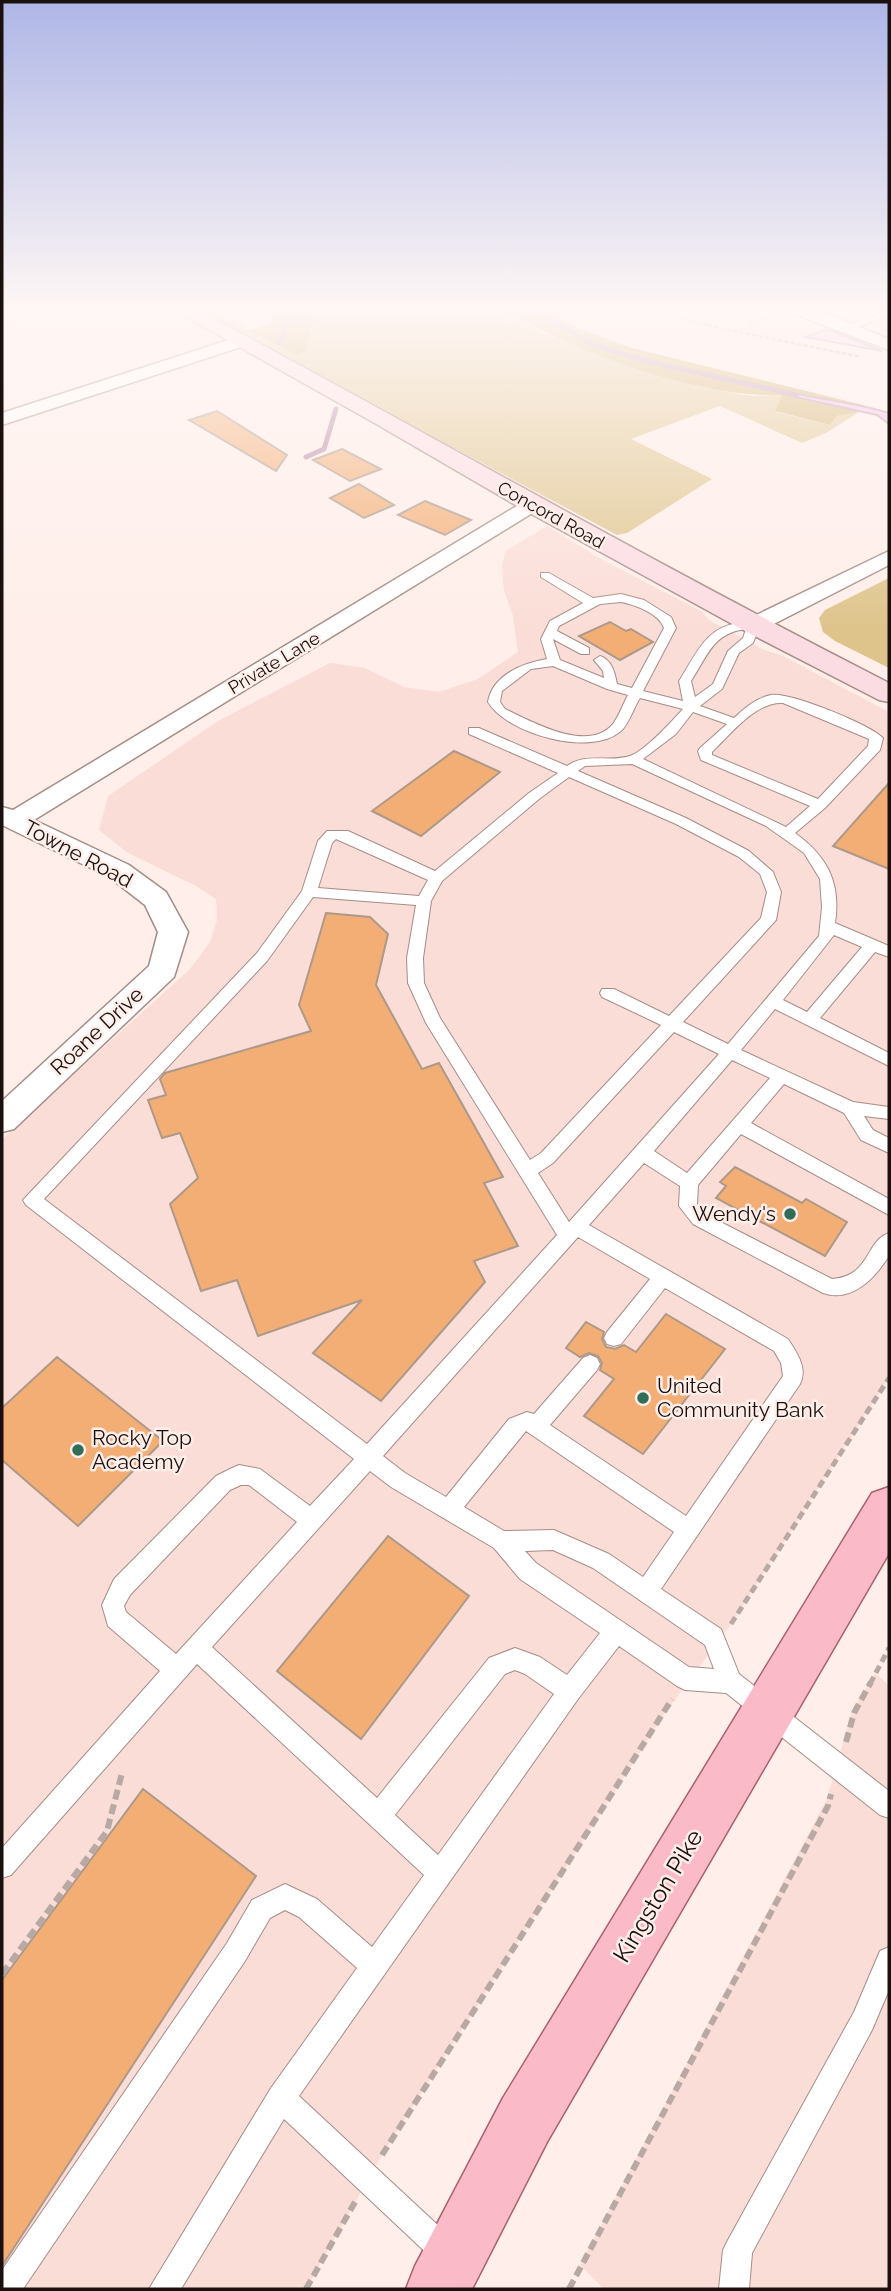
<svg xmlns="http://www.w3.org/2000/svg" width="891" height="2291" font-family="Raleway,sans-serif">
<rect width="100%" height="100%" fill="#ffeee9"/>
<g fill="#fbddd7">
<path d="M547,526L601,559L701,611L709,620L762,649L783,656L889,712V1378L732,1623L665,1713L385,2150L306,2289H2V1139L190,969L210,942L217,920L216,899L196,886L128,853L99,830L108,796L218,721L330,663L365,668L404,687L439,692L478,679L518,652L513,616L504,591L502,567L505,551Z"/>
<path d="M875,1673L889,1685V2289H604L580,2265L827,1799L852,1711Z"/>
</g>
<g fill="#dec48b">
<path d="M193,309H208L298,354L306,351L317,309H502L542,333L697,386L751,396L783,395L776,412L830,425L837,416L859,412L826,433L802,443L720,406L631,439L712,479L627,533L617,535Z"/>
<path d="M889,578V668L835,641L823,632L819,618L825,610Z"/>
</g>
<g fill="#cca958">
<path d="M276,309H317L306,351L298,355L249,331L270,324Z"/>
<path d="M502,309H544L578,328L632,348L863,405L859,412L837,416L830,425L775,411L782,395C696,398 576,352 502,309Z"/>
</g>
<g fill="#f7bae2" stroke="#b587a3" stroke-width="2">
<path d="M828,329L882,351L805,337Z"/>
<path d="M789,392C823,400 856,403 889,413V424L877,415L786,395Z"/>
</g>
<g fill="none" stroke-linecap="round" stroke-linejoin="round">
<g stroke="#b587a3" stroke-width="5">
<path d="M530,309L594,345L650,362L797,395"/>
<path d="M280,343L293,309"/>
<path d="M306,457L324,449L336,409"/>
</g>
</g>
<g fill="#f3ae75" stroke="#ad9989" stroke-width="2">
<path d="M217,411L287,455L276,471L189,420Z"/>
<path d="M342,449L381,469L350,481L313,460Z"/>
<path d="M359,484L394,505L364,518L330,498Z"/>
<path d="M425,501L471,520L445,535L398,515Z"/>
<path d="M610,622L626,631L631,629L653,642L620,660L579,636Z"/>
<path d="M454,751L500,772L421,836L372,811Z"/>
<path d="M889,783V869L833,846Z"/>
<path d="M326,913L370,917L388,934L376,985L422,1069L439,1063L503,1177L484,1183L518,1246L474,1261L485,1282L381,1401L313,1353L362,1300L258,1336L237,1280L201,1291L170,1204L198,1178L180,1133L162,1138L148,1100L166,1095L160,1079L165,1073L311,1031L299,1005Z"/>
<path d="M735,1167L802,1203L806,1199L847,1222L825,1256L716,1198L726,1186L720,1182Z"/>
<path d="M666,1314L725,1349L643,1454L584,1416L614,1379L600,1370L602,1363L598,1356L589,1353L580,1357L566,1348L586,1322L604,1332L602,1339L606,1347L615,1349L624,1345L636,1352Z"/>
<path d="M57,1357L163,1441L78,1526L2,1460V1408Z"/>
<path d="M388,1536L469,1596L361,1739L277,1671Z"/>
<path d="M143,1789L256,1876L2,2266V1980Z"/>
</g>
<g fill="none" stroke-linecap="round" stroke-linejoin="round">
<defs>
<g id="lane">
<path d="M889,309V315L847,331L840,329Z"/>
<path d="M541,573H549L593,598L621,594L644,600L671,617L676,628L643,691L683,701L679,681C696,655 705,627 739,623C747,622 754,620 760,625L753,643L739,653L722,689L700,706L734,718C745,708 756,698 771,695C790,692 869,724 883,738L880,750L825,808L795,833C828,857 841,883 835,923L889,946V957L875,952L820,1018L889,1053V1066L775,1009L741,1050L853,1102L889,1107V1119L864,1116L873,1130L889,1138V1153L861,1140L844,1113L784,1084L751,1123L889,1199V1215L741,1134L698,1185L697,1204L705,1214L832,1279C871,1276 865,1241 889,1233V1256C875,1278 852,1303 823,1293L693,1224L679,1206L680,1186L644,1163L589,1225L788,1339C797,1353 808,1368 800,1384L661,1589L721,1629L739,1674L889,1791V1818L880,1815L726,1693L685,1690L677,1686L619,1646L578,1699L299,2096L456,2242L461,2252L456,2262L446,2267L436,2262L284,2119L181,2289H149L271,2088L357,1968L299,1917L285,1910L270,1918L245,1961L23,2289H2V2270L227,1943L252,1900L285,1884L317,1899L372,1947L424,1875L197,1664L11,1875L2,1878V1848L160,1671L108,1626L102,1605L114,1579L216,1476L232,1468L239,1465L260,1469L310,1506L354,1459L26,1205L23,1200L257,953L302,891L318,841L327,831H348L435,871L529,793L558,773L469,734V728H479L567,766C587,752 608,763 630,756C645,751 672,721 683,709L640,698C634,707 629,724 621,731C590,758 506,733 488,702C492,675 523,663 547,659L541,639L550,621L583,603L541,577ZM621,602C635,605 659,613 664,628L632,688L617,684C615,673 612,660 600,656L594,660L603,671L604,678L560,660L553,639L581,654H589V648L557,631L559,626L600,604ZM746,629L743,638L728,651L713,684L695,697L691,681C708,655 713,633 746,629ZM553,666L607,689L628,695C623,704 619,716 613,724C588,754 531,721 505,709L500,702L502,691L531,669ZM783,703L869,739L868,746L818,799L712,755V752C730,735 756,701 783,703ZM693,712L727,724L700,748L698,751L701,760L810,806L786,827L643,759L676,734ZM632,764L766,826L804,853L820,879L822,907L819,936L728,1044L683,1022L776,920L781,892L773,872L749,851L686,818L578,771L585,766ZM569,777L676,824L739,857L760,874L767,892L761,918L669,1016L614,989H602L600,993L602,997L661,1025L541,1153L530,1160L440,1018L424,983L423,958L431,901L442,881L539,799ZM336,839L428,880L419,896L318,888L332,843ZM313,897L416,905L407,958L408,983L426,1023L557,1235L367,1444L44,1199L267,961ZM834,935L862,947L807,1012L783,1000ZM674,1032L719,1054L569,1222L538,1173L553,1163ZM732,1060L770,1078L687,1173L654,1151ZM578,1237L650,1279L607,1332L604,1338L607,1344L614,1346L621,1344L665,1288L774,1351L781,1363L783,1376L686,1516L550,1425L597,1370L600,1364L597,1358L590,1355L583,1358L534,1414L527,1412L509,1419L446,1497L405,1473L383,1456ZM526,1431L674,1532L643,1577L609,1554L554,1530L504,1531L464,1507ZM370,1471L391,1487L494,1548L520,1579L600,1633L567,1675L540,1657L515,1648L489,1658L377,1798L212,1647ZM241,1485H249L297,1522L176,1654L126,1612L124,1606L130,1595L230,1490ZM553,1550L593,1568L705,1645L714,1669L689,1667L536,1563L525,1551ZM515,1670L525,1674L554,1694L438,1855L395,1815L505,1674Z"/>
<path d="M889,1947V1990L872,2030L752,2253L749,2289H719L723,2250L728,2240L854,2012L880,1951Z"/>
</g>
<g id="street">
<path d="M790,309H814L889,339V350L792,313Z"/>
<path d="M241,336L250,341L247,345L2,425V413Z"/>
<path d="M532,499L539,501L542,505L539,509L34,820L129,865L166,892L188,932L174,977L14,1129L2,1132V1101L149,966L158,932L145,905L109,877L2,825V807L13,810L525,501Z"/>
<path d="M889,551V565L762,630H746L743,625L746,620Z"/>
</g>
<path id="secondary" d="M172,309H196C427,433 655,564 889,683V702L879,700L745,631L524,510L378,425Z"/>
<path id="primary" d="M889,1487V1553L547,2142L472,2289H406L415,2266L503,2098L872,1493Z"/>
</defs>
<use href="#lane" stroke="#a68c86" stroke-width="2"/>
<use href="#street" stroke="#a68c86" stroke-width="3"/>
<use href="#secondary" stroke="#a68c86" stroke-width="3"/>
<use href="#primary" stroke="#a9616f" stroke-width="3"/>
<g stroke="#b8a9a5" stroke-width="2.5" stroke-dasharray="4.5 2" stroke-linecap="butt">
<path d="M645,309L710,326L861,357"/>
<path d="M749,323L780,312"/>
<path d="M705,325L712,318L735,309"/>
</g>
<g stroke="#b8a9a5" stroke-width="5" stroke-dasharray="8 4.5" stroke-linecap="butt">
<path d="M731,1624L889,1378"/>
<path d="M870,1684L889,1648"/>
</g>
<g stroke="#b8a9a5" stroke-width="6" stroke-dasharray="10 5" stroke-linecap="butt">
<path d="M846,1742L854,1713L871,1682"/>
<path d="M2,1974L107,1831L122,1773"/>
<path d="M382,2155L672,1699"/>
<path d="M306,2289L355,2202"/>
<path d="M569,2289L828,1806L831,1794"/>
</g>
<use href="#lane" fill="#fff" fill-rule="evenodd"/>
<use href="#street" fill="#fff" fill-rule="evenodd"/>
<use href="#secondary" fill="#fcdce3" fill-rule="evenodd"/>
<use href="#primary" fill="#fabac8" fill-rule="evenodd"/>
</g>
<linearGradient id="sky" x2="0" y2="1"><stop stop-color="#aeb6e6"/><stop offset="0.49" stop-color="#fff7f5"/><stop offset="1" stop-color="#fff7f5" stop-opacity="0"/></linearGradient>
<rect width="891" height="630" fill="url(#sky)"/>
<g fill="#326d57" stroke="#ffeee9" stroke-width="2.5">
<circle cx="790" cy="1214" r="7"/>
<circle cx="643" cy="1398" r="7"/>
<circle cx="78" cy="1450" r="7"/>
</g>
<g text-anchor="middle" stroke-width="5" stroke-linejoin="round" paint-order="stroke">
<g font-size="18" fill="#1a110f" stroke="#ffeee9">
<text transform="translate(551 515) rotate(29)" y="6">Concord Road</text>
<text transform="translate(274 663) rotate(-31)" y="6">Private Lane</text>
</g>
<g font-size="21" fill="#1a110f" stroke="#ffeee9">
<text transform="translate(78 854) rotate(28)" y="7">Towne Road</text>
<text transform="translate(97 1031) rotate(-43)" y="7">Roane Drive</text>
</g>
<g font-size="21" fill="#1a110f" stroke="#ffeee9" text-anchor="start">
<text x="776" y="1221" text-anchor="end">Wendy's</text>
<text x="657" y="1393">United<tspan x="657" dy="24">Community Bank</tspan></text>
<text x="92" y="1445">Rocky Top<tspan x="92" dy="24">Academy</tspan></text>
</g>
<g font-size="24" fill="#1a110f" stroke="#ffeee9">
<text transform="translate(658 1896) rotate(-59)" y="8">Kingston Pike</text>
</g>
</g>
<rect width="891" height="2291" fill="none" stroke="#1a110f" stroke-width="7"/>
</svg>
